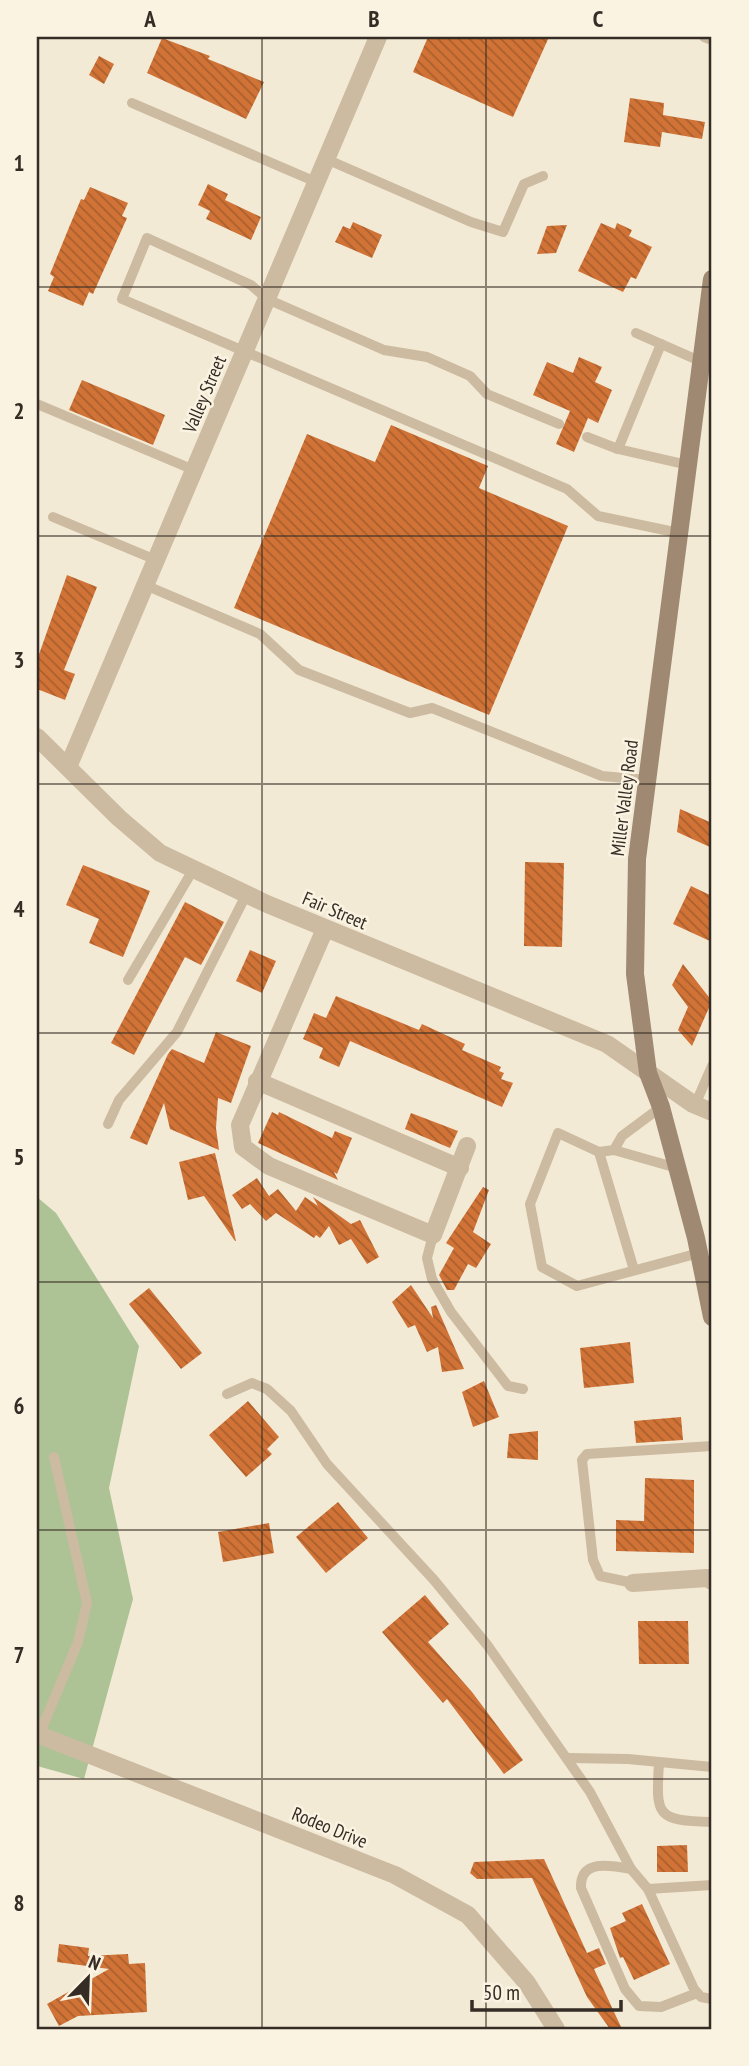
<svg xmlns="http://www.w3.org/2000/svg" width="749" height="2066" font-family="'PT Sans Narrow',sans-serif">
<defs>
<pattern id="building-back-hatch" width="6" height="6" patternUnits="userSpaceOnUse" patternTransform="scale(1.75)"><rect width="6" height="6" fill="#d17336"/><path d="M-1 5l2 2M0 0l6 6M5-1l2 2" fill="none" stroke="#aa5f2d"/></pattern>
</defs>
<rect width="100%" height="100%" fill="#f3ead6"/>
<path fill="#adc395" d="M37,1197L56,1213L139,1346L109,1488L133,1599L84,1779L37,1766Z"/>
<g fill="url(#building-back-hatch)">
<path d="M428,37H549L513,117L413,72Z"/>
<path d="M162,38L210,56L208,59L264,82L246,119L147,73Z"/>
<path d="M99,56L114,64L104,84L89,75Z"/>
<path d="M630,98L664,103L663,115L705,122L702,139L662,132L660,147L624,142Z"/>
<path d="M208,184L228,194L225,200L261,217L251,240L206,219L210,211L198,205Z"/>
<path d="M90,187L128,203L122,216L127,218L93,294L89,292L83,306L48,291L54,277L50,274L70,225L81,199L84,200Z"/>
<path d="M353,222L382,235L372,258L335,242L343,226L350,229Z"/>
<path d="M601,223L615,229L617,223L632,230L629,236L652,247L636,279L631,277L623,292L578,271Z"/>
<path d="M567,225L556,253L537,254L547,226Z"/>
<path d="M579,357L602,367L595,382L612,390L598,423L588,418L574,452L556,444L570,411L533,395L547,362L573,373Z"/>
<path d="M82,380L165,415L153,445L69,410Z"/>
<path d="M391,425L488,466L479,488L568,526L489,715L234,608L307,434L375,462Z"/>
<path d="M67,575L97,587L64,670L75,674L65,700L37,689V660Z"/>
<path d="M680,809L712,823V848L677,832Z"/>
<path d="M525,862L564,863L562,947L524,946Z"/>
<path d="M83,865L150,891L123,957L89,943L99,919L66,905Z"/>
<path d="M691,886L712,896V942L673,924Z"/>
<path d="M185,902L224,922L201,965L185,957L134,1055L111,1043Z"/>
<path d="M250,950L276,961L262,993L236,981Z"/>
<path d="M683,964L712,1001L692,1046L678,1030L688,1007L672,985Z"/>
<path d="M336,996L419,1030L422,1024L465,1044L462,1050L501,1067L499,1071L504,1073L501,1079L513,1083L502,1107L350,1041L339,1067L319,1058L323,1048L303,1039L314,1013L326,1018Z"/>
<path d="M216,1032L251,1046L231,1103L218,1098L216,1128L219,1150L170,1129L164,1103L147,1145L130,1138L168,1054L172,1049L204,1063Z"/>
<path d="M272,1112L278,1115L279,1112L332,1138L335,1131L352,1138L337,1174L334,1172L338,1180L258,1143Z"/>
<path d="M411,1113L458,1131L450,1148L405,1129Z"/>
<path d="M215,1153L236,1241H235L204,1196L188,1200L179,1162Z"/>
<path d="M257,1178L269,1196L278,1189L296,1211L305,1197L318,1206L313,1197L351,1224L360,1220L379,1257L367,1264L351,1239L339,1245L329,1226L320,1238L316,1235L314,1238L276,1213L266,1221L250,1204L242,1209L232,1195Z"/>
<path d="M483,1187L489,1190L473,1232L491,1244L476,1268L468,1264L454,1290H447L439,1275L454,1248L446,1243Z"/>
<path d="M411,1285L433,1318L431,1307L436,1305L464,1369L442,1372L438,1347L427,1352L415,1325L408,1328L392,1302Z"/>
<path d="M149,1288L202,1353L181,1369L129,1304Z"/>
<path d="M630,1342L634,1383L584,1388L580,1348Z"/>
<path d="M484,1381L499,1417L473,1427L462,1392Z"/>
<path d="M248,1401L279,1437L267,1449L272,1454L246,1477L209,1435Z"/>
<path d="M681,1417L683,1440L636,1443L634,1421Z"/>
<path d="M538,1431V1460L507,1458L509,1434Z"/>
<path d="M645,1478L694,1480V1553L616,1551V1520L644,1521Z"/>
<path d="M338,1502L368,1538L326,1573L296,1537Z"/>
<path d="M269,1523L274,1553L223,1562L218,1532Z"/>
<path d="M425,1595L449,1624L428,1642L472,1692L523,1760L504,1774L447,1699L443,1703L382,1632Z"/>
<path d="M638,1621H688L689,1664H639Z"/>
<path d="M687,1845L688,1872H657V1846Z"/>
<path d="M544,1859L587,1953L599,1948L606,1964L594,1969L622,2029H610L587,1997L532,1878L477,1879L470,1873L474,1862Z"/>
<path d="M642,1904L670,1964L634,1980L623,1957L620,1958L610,1928L626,1921L622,1913Z"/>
<path d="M59,1944L89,1948L88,1956L128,1954L129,1964L145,1963L147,2012L78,2016L59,2026L47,2004L109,1969L57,1962Z"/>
</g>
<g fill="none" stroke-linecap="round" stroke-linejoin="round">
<g stroke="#ccbba1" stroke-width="10">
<path d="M704,37L712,40"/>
<path d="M132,103L316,182"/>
<path d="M326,159L471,222L503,232L524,184L543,176"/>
<path d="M636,333L702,362"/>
<path d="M661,344L618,449L688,465"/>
<path d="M37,404L194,470"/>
<path d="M559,424L487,394L470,376L427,357L384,350L267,299L251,285L147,238L122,299L567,489L598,516L679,533"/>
<path d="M587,437L618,449"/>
<path d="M53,517L156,560"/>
<path d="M145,585L260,634L299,670L410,713L432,708L602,776L647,780"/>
<path d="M128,980L193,870"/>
<path d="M695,1105L712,1066"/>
<path d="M108,1124L119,1100L177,1032L246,895"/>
<path d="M614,1150L622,1136L661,1107"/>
<path d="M599,1152L634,1270"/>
<path d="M677,1168L614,1150L599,1152L558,1133L530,1204L542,1267L577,1286L699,1253"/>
<path d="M433,1235L427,1258L432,1279L451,1312L508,1386L523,1389"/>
<path d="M227,1394L252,1383L267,1389L291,1411L327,1464L434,1580L488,1646L590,1792L631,1869L648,1889L694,1989L701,1997L712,1999"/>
<path d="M633,1583L600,1576L593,1560L582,1460L587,1454L712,1446"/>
<path d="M39,1735L78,1642L87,1603L54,1457"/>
<path d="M569,1758L628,1759L712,1767"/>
<path d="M659,1762C656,1815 655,1821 712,1822"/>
<path d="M631,1869C610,1865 580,1859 581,1888L625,1989L639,2006L661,2007L697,1993"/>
<path d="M648,1889L712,1885"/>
</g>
<g stroke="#ccbba1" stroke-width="18">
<path d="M68,767L378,37"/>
<path d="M325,929L240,1125L243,1147L269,1166L433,1235L467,1146"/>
<path d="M257,1081L460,1168"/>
<path d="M633,1583L707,1578L712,1581"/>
<path d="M37,1734L395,1875L468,1915L527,1983L556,2029"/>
</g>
<path stroke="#ccbba1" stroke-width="18" d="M37,737L119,818L160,853L267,904L607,1044L693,1104L712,1112"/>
<path stroke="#9f8972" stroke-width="18" d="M712,279L637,859L635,974L648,1073L661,1107L696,1238L712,1317"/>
</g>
<path fill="none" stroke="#352c25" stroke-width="2" stroke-opacity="0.55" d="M262,37V2029M486,37V2029M37,287H712M37,536H712M37,784H712M37,1033H712M37,1282H712M37,1530H712M37,1779H712"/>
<g text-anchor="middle" stroke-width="5" stroke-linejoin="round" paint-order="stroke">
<g font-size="19" fill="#352c25" stroke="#fbf3e2">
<text transform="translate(204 394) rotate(-67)" y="7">Valley Street</text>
<text transform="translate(624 798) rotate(-83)" y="7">Miller Valley Road</text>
<text transform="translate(335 910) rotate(23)" y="7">Fair Street</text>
<text transform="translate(330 1827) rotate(22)" y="7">Rodeo Drive</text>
</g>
</g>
<rect width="749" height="2066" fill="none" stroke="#fbf3e2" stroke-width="77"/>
<g transform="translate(88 1978) rotate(23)" stroke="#fbf3e2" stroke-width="5" paint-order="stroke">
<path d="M0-5L12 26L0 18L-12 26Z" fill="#352c25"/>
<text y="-10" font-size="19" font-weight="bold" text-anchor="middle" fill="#352c25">N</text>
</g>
<path d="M472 2000v10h149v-10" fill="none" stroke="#352c25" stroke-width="3.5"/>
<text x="483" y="2000" font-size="21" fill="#352c25" stroke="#fbf3e2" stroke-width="5" paint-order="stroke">50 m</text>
<rect x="38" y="38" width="672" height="1990" fill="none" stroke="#352c25" stroke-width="2.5"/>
<g font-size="23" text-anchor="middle" font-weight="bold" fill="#352c25">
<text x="150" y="27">A</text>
<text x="374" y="27">B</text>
<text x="598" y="27">C</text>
<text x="19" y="171">1</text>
<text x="19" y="419">2</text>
<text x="19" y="668">3</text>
<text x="19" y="917">4</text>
<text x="19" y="1165">5</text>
<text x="19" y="1414">6</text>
<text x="19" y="1663">7</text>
<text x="19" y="1911">8</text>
</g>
</svg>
